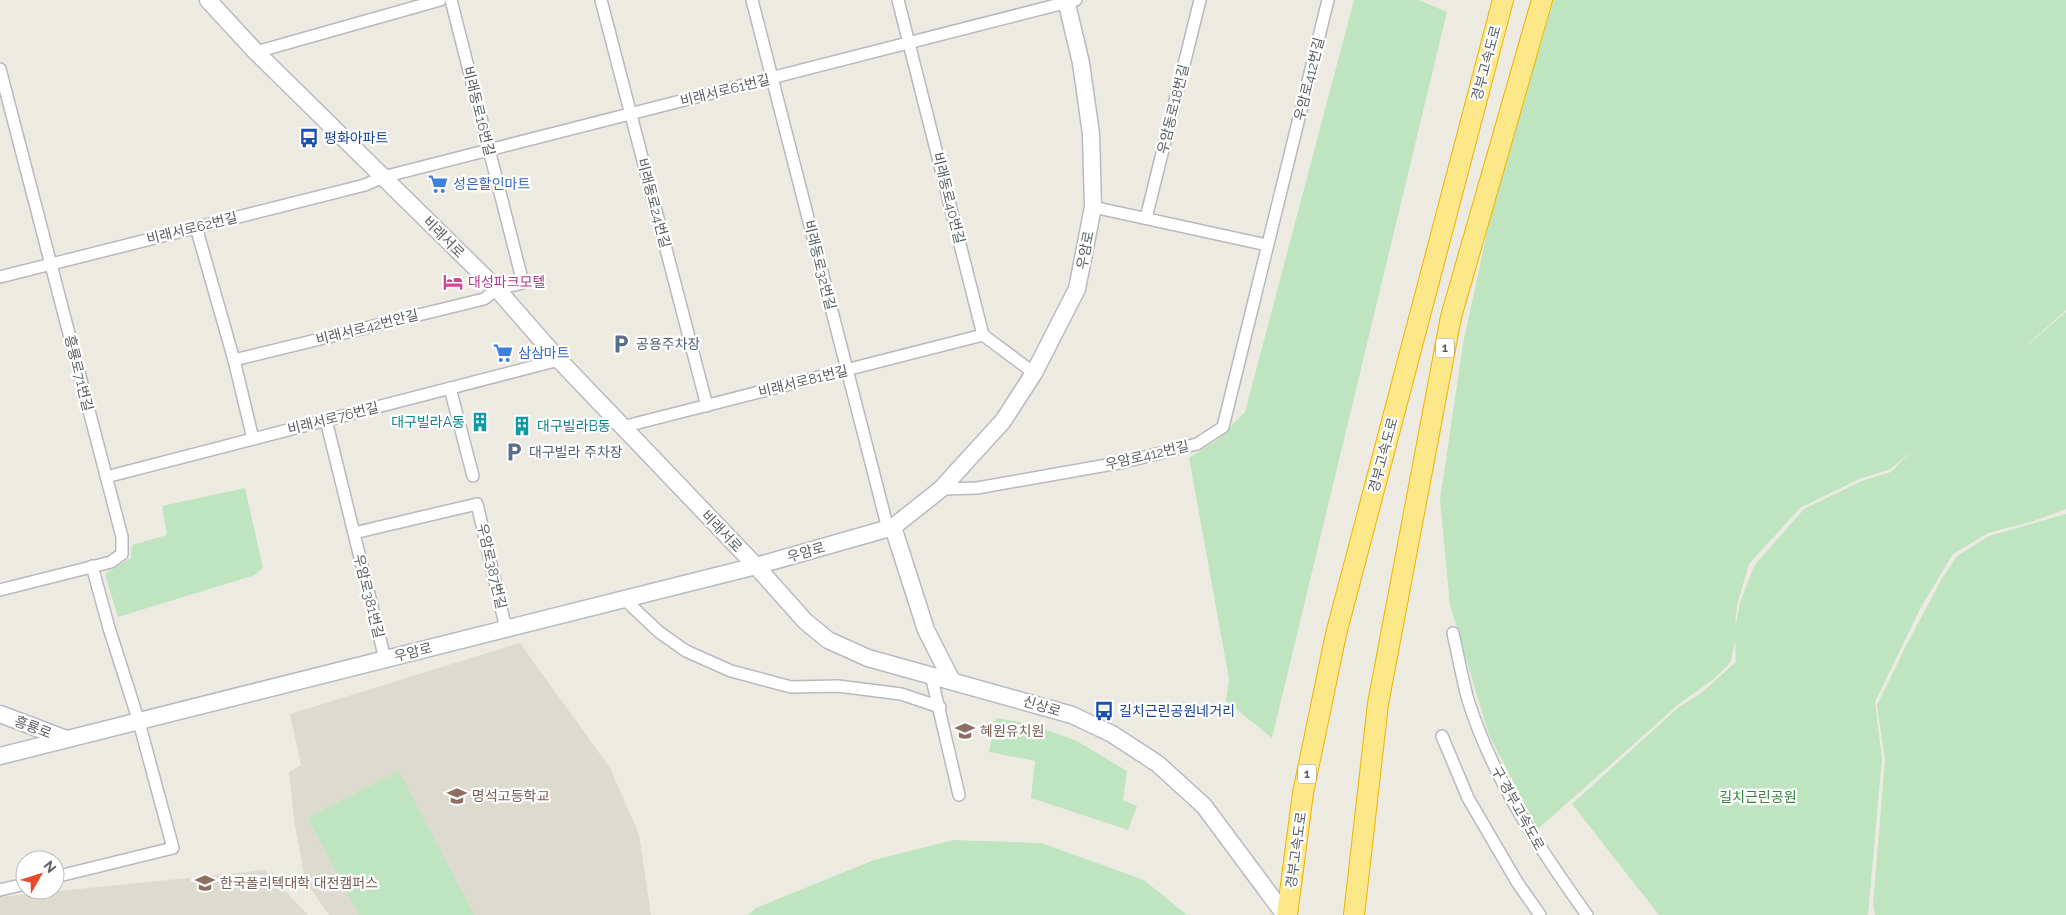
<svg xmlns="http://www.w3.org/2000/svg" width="2066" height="915" font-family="Raleway,'Noto Sans KR',sans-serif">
<rect width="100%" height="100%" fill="#edebe1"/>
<g fill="#dddad0">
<path d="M520,643L610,768L639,834L651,915H329L305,880L294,820L289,772L301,765L290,714Z"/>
<path d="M265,870L308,915H0V897Z"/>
</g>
<g fill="#bee5c0" fill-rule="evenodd">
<path d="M1354,0H1419L1447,12L1272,738L1226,701L1229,679L1189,458L1217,440L1245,412Z"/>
<path d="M1554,0H2066V310L2014,357L2066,312V509L2034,521L1988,533L1953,554L1921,607L1875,702L1882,758L1868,915H1659L1572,804L1679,707L1700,694L1736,662L1735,642L1730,663L1714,679L1680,703L1538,829L1489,735L1450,605L1440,500L1463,344L1497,186ZM1911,451L1891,472L1862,481L1804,509L1754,566L1740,603L1735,628L1737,605L1749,564L1800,508L1859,479L1891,469Z"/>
<path d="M245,488L263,568L255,575L118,617L105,574L131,558L132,545L167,535L162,506Z"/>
<path d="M2066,514V915H1875L1873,904L1885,760L1877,705L1905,648L1941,580L1957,556L1989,536Z"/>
<path d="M996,718L1031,724L1077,741L1127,771L1123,800L1137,806L1128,830L1031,798L1035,761L989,752Z"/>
<path d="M399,771L474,915H359L308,818Z"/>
<path d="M954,840L1041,843L1144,880L1187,915H748L756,908L874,860Z"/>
</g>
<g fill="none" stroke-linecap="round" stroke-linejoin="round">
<defs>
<g id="street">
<path d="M601,0L707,406"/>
<path d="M752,0L888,529"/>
<path d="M898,0L983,335L1034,373"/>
<path d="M256,52L440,0"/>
<path d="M0,69L122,537V554L111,562L0,590"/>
<path d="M1093,207L1267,245"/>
<path d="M1146,218L1200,0"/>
<path d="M196,227L234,360L253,439"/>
<path d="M0,277L365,185L383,177L1076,0"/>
<path d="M234,360L484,299L497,289L523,283L451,0"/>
<path d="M450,388L473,476"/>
<path d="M326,420L385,659"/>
<path d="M622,427L983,335"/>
<path d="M106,477L559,360"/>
<path d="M941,489L977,488L1124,462L1197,444L1223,427L1328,0"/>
<path d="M354,533L477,504L506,629"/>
<path d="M624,599L659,632L686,651L731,671L791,687L838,686L901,694L940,707"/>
<path d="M1453,633C1458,655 1462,678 1468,700C1493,779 1539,848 1587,915"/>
<path d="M931,675L959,795"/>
<path d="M1442,736L1468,798L1517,882L1540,915"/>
<path d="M55,877L173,848L139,722L109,628L92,566"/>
<path d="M0,890L25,884"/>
</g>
<g id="secondary">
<path d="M208,0L256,52L497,289L559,360L756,566L805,621L828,640L868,658L1072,715L1112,734L1158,764L1204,806L1285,915"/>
<path d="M893,527L926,630L952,681"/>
<path d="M0,714L66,739"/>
<path d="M0,756L756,566L893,527L941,489L1003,421L1034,373L1077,289L1093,207L1091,134L1081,63L1066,0"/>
</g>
<g id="highway">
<path d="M1287,915L1303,793L1336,634L1503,0"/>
<path d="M1354,915L1378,704L1451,317L1542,0"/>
</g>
</defs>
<use href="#street" stroke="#b7b9be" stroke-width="14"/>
<use href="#secondary" stroke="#b7bac0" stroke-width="19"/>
<use href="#highway" stroke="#edb401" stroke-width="22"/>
<use href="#street" stroke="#fff" stroke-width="11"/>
<use href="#secondary" stroke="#fff" stroke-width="16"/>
<use href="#highway" stroke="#fce789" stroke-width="20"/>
</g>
<defs>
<symbol id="bus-bare" viewBox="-9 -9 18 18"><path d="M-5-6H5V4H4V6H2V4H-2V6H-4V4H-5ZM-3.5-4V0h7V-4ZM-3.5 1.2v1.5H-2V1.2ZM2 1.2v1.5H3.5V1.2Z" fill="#1a4fb4" stroke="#fff" stroke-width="2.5" paint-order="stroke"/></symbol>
<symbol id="supermarket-bare" viewBox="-9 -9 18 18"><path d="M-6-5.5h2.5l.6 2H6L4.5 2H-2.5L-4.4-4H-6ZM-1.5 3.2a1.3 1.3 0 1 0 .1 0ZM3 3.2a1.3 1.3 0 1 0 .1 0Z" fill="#3f7fe0" stroke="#fff" stroke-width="2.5" paint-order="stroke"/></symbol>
<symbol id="hotel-bare" viewBox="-9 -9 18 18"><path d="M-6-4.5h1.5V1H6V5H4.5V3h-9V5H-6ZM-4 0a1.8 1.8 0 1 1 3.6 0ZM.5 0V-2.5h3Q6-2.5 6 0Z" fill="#d1479c" stroke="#fff" stroke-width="2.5" paint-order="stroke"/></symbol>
<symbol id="parking-bare" viewBox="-9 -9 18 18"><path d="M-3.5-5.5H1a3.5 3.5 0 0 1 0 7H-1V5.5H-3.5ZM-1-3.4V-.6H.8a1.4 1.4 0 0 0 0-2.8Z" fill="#5c6f8a" stroke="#fff" stroke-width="2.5" paint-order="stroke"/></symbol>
<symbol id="building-bare" viewBox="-9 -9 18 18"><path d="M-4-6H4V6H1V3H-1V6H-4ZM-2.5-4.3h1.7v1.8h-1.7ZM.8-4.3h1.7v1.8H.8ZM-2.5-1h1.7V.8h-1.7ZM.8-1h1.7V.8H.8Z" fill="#0f9aa8" stroke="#fff" stroke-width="2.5" paint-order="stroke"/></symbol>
<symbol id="school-bare" viewBox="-9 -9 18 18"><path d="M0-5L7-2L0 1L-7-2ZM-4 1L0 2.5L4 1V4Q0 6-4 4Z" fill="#8d6e63" stroke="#fff" stroke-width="2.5" paint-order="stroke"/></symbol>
</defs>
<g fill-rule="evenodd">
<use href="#bus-bare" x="295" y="124" width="28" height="28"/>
<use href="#supermarket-bare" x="424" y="170" width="28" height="28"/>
<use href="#hotel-bare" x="439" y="268" width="28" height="28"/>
<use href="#parking-bare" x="607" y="330" width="28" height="28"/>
<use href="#supermarket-bare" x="489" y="339" width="28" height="28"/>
<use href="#building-bare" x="466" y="408" width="28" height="28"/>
<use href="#building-bare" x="508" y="412" width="28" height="28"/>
<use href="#parking-bare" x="500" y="438" width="28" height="28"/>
<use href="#bus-bare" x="1090" y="697" width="28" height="28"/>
<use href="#school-bare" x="951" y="717" width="28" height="28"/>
<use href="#school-bare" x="443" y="782" width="28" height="28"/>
<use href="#school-bare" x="191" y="869" width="28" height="28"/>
</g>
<g text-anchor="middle" stroke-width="4.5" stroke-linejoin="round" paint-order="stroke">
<g fill="#fff" stroke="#8c8e91" stroke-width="1">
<rect x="1436" y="338.5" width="18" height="19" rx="4"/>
<rect x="1298" y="764.5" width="18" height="19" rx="4"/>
</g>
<g font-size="12" font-weight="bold" fill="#5a5d62">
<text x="1445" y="352">1</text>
<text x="1307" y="778">1</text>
</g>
<g font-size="14" fill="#5a5d62" stroke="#fff">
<text transform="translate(1486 63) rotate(-75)" y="5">경부고속도로</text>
<text transform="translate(1309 79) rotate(-76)" y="5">우암로412번길</text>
<text transform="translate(725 90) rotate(-14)" y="5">비래서로61번길</text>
<text transform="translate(1173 109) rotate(-76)" y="5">우암동로18번길</text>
<text transform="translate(479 111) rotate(76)" y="5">비래동로16번길</text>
<text transform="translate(949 198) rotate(76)" y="5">비래동로40번길</text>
<text transform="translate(654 203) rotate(75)" y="5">비래동로24번길</text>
<text transform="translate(192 228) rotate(-14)" y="5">비래서로62번길</text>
<text transform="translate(444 237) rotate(45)" y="5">비래서로</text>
<text transform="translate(1085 250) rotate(-79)" y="5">우암로</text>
<text transform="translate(820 265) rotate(76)" y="5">비래동로32번길</text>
<text transform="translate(367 327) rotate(-14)" y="5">비래서로42번안길</text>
<text transform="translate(79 373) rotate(76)" y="5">흥룡로71번길</text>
<text transform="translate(803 381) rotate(-14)" y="5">비래서로81번길</text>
<text transform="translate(333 418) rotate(-14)" y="5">비래서로76번길</text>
<text transform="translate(1147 455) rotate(-13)" y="5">우암로412번길</text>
<text transform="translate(1383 455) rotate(-75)" y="5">경부고속도로</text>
<text transform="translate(722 531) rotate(46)" y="5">비래서로</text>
<text transform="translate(806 552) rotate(-16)" y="5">우암로</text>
<text transform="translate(492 566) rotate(77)" y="5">우암로387번길</text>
<text transform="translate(369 596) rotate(76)" y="5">우암로381번길</text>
<text transform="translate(413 652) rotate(-14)" y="5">우암로</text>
<text transform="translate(1042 706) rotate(17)" y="5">신상로</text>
<text transform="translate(33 727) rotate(21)" y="5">흥룡로</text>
<text transform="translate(1518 808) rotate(61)" y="5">구 경부고속도로</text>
<text transform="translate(1296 850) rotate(-82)" y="5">경부고속도로</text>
</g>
<g font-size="14" fill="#164399" stroke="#fff" text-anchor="start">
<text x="324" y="143">평화아파트</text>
<text x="1119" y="716">길치근린공원네거리</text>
</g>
<g font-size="14" fill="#366cbe" stroke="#fff" text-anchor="start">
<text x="453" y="189">성은할인마트</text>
<text x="518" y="358">삼삼마트</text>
</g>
<g font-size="14" fill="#b23c85" stroke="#fff" text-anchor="start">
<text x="468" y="287">대성파크모텔</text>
</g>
<g font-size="14" fill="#4e5e75" stroke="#fff" text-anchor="start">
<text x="636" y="349">공용주차장</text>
<text x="529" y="457">대구빌라 주차장</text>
</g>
<g font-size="14" fill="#0d838f" stroke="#fff" text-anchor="end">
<text x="465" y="427">대구빌라A동</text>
<text x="537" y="431" text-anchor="start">대구빌라B동</text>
</g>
<g font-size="14" fill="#785e54" stroke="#fff" text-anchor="start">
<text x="980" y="736">혜원유치원</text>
<text x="472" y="801">명석고등학교</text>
<text x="220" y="888">한국폴리텍대학 대전캠퍼스</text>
</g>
<g font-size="14" fill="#35863f" stroke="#fff">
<text x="1758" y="802">길치근린공원</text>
</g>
</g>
<g transform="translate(40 875) rotate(51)"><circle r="24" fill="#ffffff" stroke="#bdbec0"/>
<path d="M0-4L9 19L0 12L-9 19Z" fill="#e8482c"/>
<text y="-8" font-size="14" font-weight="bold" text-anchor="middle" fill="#5a5d62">N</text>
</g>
</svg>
